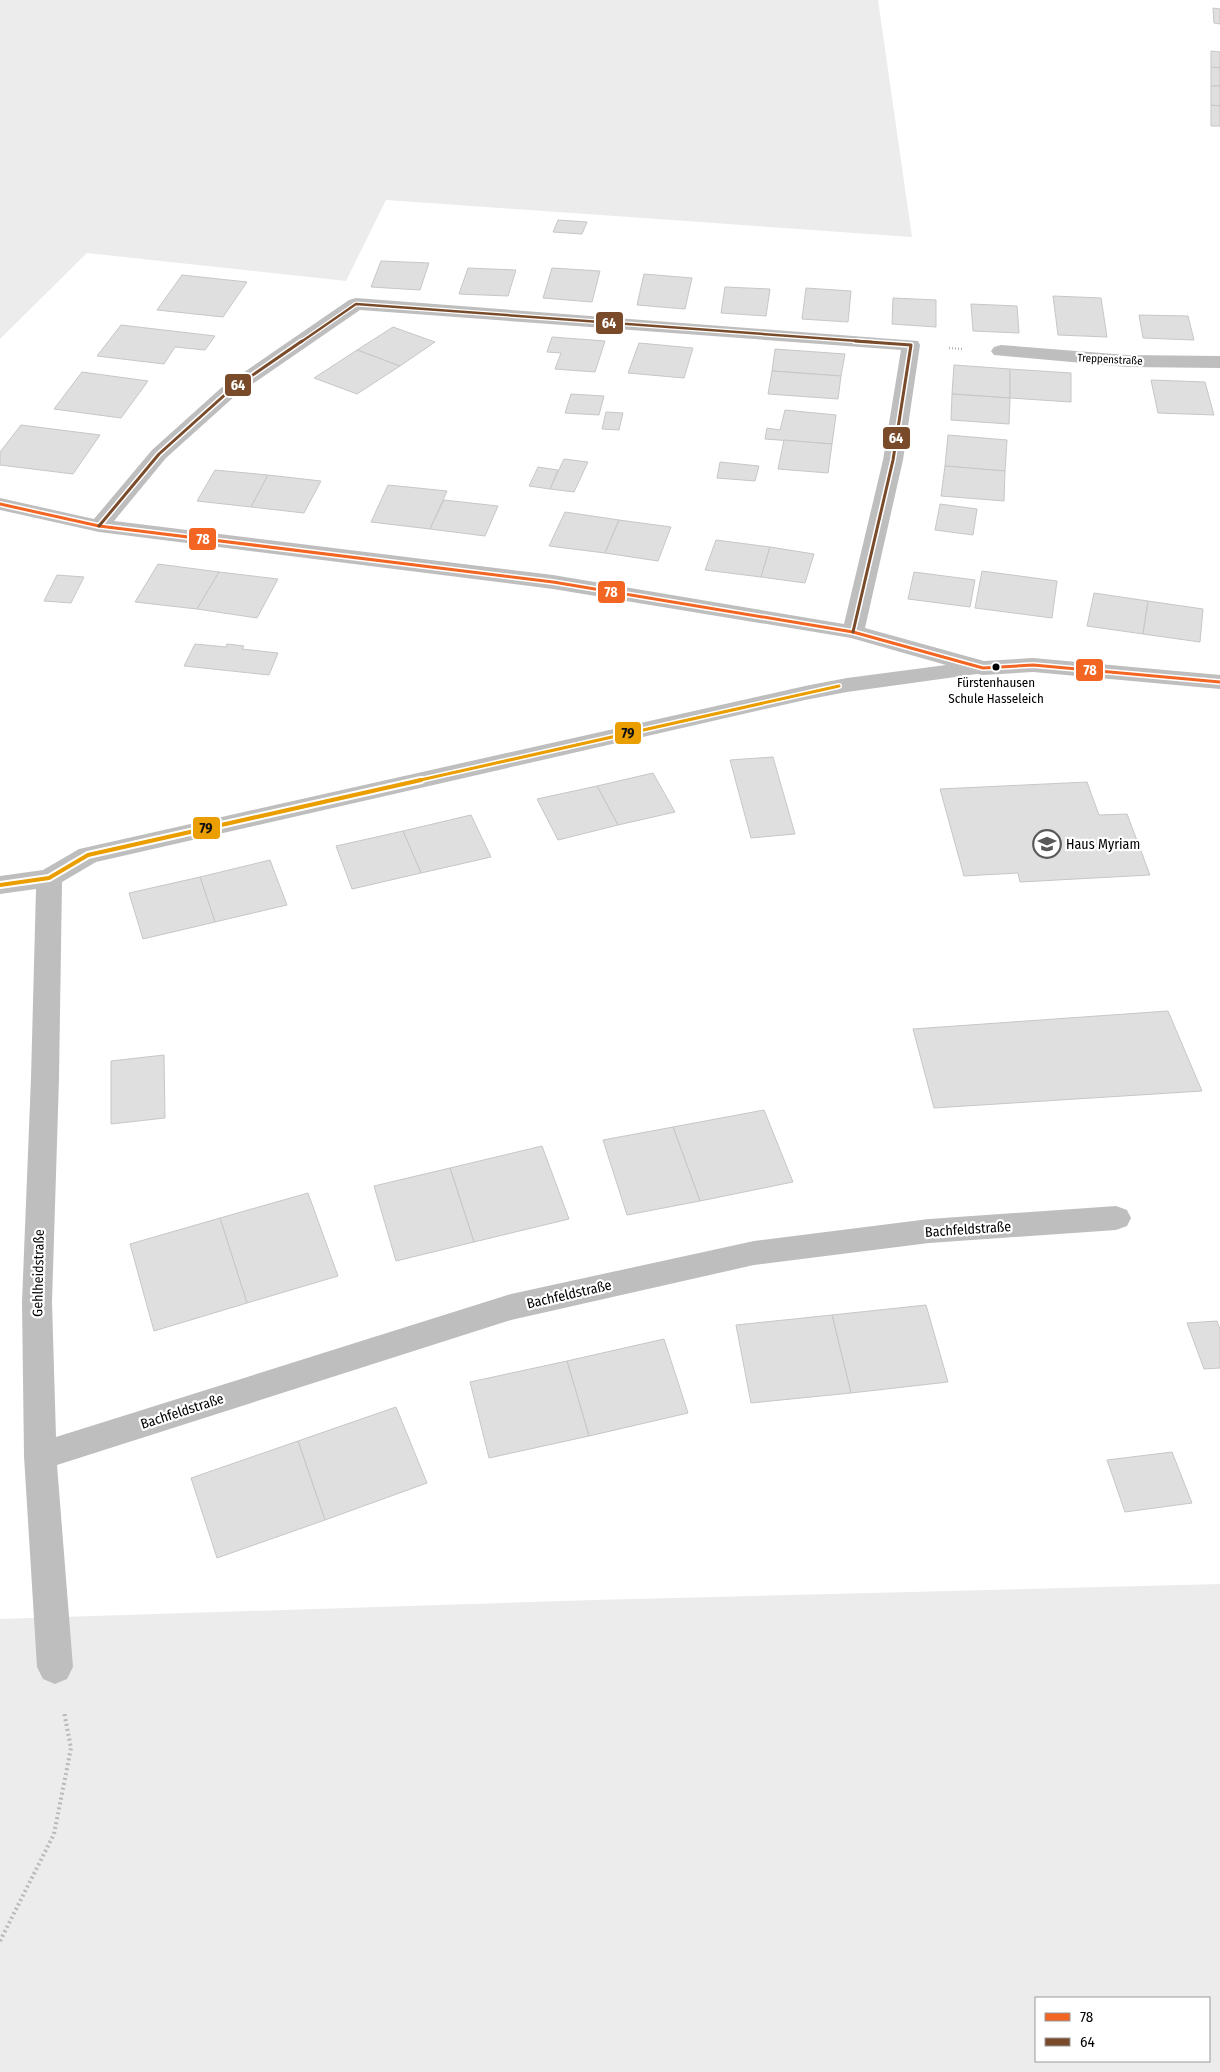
<svg xmlns="http://www.w3.org/2000/svg" width="1220" height="2072" font-family="'Fira Sans Condensed',sans-serif">
<rect width="100%" height="100%" fill="#fff"/>
<g fill="#ececec" fill-rule="evenodd">
<path d="M0,0H878L912,237L386,200L346,281L87,253L0,339Z"/>
<path d="M1220,1584V2072H0V1619L594,1600ZM1036,1998H1209V2061H1036Z"/>
</g>
<g fill="#dfdfdf" stroke="#c7c7c7">
<path d="M1213,8L1220,9V24L1214,23Z"/>
<path d="M1211,51L1220,52V68L1211,67Z"/>
<path d="M1211,67L1220,68V86H1211Z"/>
<path d="M1211,86H1220V106L1211,105Z"/>
<path d="M1211,105L1220,106V126H1211Z"/>
<path d="M558,220L587,222L582,234L553,232Z"/>
<path d="M381,261L429,263L420,290L371,287Z"/>
<path d="M468,268L516,270L508,296L459,294Z"/>
<path d="M552,268L600,271L592,302L543,298Z"/>
<path d="M644,274L692,278L685,309L637,305Z"/>
<path d="M182,275L247,282L223,317L157,310Z"/>
<path d="M725,287L770,289L766,316L721,313Z"/>
<path d="M806,288L851,291L848,322L802,319Z"/>
<path d="M1053,296L1101,298L1107,337L1058,335Z"/>
<path d="M893,298L936,300V327L892,324Z"/>
<path d="M971,304L1017,306L1019,333L973,331Z"/>
<path d="M1139,315L1188,316L1194,340L1143,338Z"/>
<path d="M121,325L215,336L205,350L175,347L164,364L97,356Z"/>
<path d="M393,327L435,342L400,366L357,350Z"/>
<path d="M552,337L605,341L595,372L555,369L561,353L547,352Z"/>
<path d="M639,343L693,348L684,378L628,373Z"/>
<path d="M775,349L845,354L841,376L772,371Z"/>
<path d="M357,350L400,366L357,394L314,378Z"/>
<path d="M954,365L1010,369V398L952,394Z"/>
<path d="M1010,369L1071,373V402L1010,398Z"/>
<path d="M772,371L841,376L838,399L768,394Z"/>
<path d="M82,372L148,381L121,418L54,409Z"/>
<path d="M1151,380L1205,382L1214,415L1158,413Z"/>
<path d="M571,394L604,396L599,415L565,413Z"/>
<path d="M952,394L1010,398L1009,424L951,420Z"/>
<path d="M785,410L836,415L832,444L765,439L767,428L780,430Z"/>
<path d="M606,412L623,413L619,430L602,429Z"/>
<path d="M21,425L100,435L73,474L0,465V452Z"/>
<path d="M948,435L1007,440L1005,471L945,466Z"/>
<path d="M784,440L832,444L828,473L778,469Z"/>
<path d="M564,459L588,462L574,492L550,489Z"/>
<path d="M720,462L759,466L755,481L717,478Z"/>
<path d="M945,466L1005,471L1004,501L941,496Z"/>
<path d="M538,467L558,470L550,489L529,486Z"/>
<path d="M215,470L268,475L251,507L197,501Z"/>
<path d="M268,475L321,481L304,513L251,507Z"/>
<path d="M388,485L447,491L430,529L371,522Z"/>
<path d="M444,500L498,506L485,536L430,529Z"/>
<path d="M940,504L977,509L973,535L935,530Z"/>
<path d="M565,512L619,520L605,553L549,546Z"/>
<path d="M619,520L671,527L658,561L605,553Z"/>
<path d="M716,540L770,547L761,577L705,570Z"/>
<path d="M770,547L814,554L805,583L761,577Z"/>
<path d="M158,564L219,572L197,609L135,602Z"/>
<path d="M982,571L1057,581L1052,618L975,608Z"/>
<path d="M219,572L278,579L257,618L197,609Z"/>
<path d="M914,572L975,580L970,607L908,599Z"/>
<path d="M57,575L84,577L71,603L44,601Z"/>
<path d="M1094,593L1148,601L1143,634L1087,626Z"/>
<path d="M1148,601L1203,609L1200,642L1143,634Z"/>
<path d="M195,644L226,647L227,644L244,646L242,649L278,653L269,675L184,666Z"/>
<path d="M773,757L795,834L751,838L730,760Z"/>
<path d="M653,773L675,812L618,825L597,786Z"/>
<path d="M1087,782L1099,815L1127,814L1150,875L1020,882L1018,873L964,876L940,789Z"/>
<path d="M597,786L618,825L558,840L537,799Z"/>
<path d="M471,815L491,857L421,873L403,831Z"/>
<path d="M403,831L421,873L352,889L336,846Z"/>
<path d="M270,860L287,905L215,922L200,877Z"/>
<path d="M200,877L215,922L143,939L129,893Z"/>
<path d="M1168,1011L1202,1091L934,1108L913,1029Z"/>
<path d="M164,1055L165,1118L111,1124V1061Z"/>
<path d="M764,1110L793,1182L700,1201L673,1127Z"/>
<path d="M673,1127L700,1201L627,1215L603,1140Z"/>
<path d="M542,1146L569,1219L474,1242L450,1168Z"/>
<path d="M450,1168L474,1242L396,1261L374,1186Z"/>
<path d="M308,1193L338,1276L247,1303L220,1218Z"/>
<path d="M220,1218L247,1303L154,1331L130,1244Z"/>
<path d="M926,1305L948,1382L851,1393L832,1315Z"/>
<path d="M832,1315L851,1393L751,1403L736,1325Z"/>
<path d="M1217,1321L1220,1329V1368L1204,1369L1187,1323Z"/>
<path d="M664,1339L688,1413L589,1436L567,1361Z"/>
<path d="M567,1361L589,1436L489,1458L470,1382Z"/>
<path d="M396,1407L427,1483L325,1520L298,1441Z"/>
<path d="M298,1441L325,1520L217,1558L191,1478Z"/>
<path d="M1172,1452L1192,1503L1125,1512L1107,1460Z"/>
</g>
<g fill="none" stroke-linecap="round" stroke-linejoin="round">
<path stroke="#b9b9b9" stroke-width="2.5" stroke-dasharray="1 2" stroke-linecap="butt" d="M949,348L963,349"/>
<path stroke="#b9b9b9" stroke-width="4" stroke-dasharray="2 3" stroke-linecap="butt" d="M0,1941L54,1834L71,1748L64,1712"/>
<g fill="#bebebe" fill-rule="evenodd">
<path d="M356,298L918,341L920,345L903,460L865,628L984,661L1033,658L1220,675V689L1033,672L983,675L977,674L847,692L805,700L96,862L62,882L59,1078L52,1302L56,1437L511,1294L754,1241L929,1219L1116,1206L1127,1210L1131,1218L1127,1226L1116,1230L929,1243L754,1265L511,1320L57,1465L73,1667L67,1679L55,1684L43,1679L37,1667L24,1456L22,1302L31,1078L36,889L0,894V876L43,870L79,849L88,847L805,686L847,678L946,665L851,638L553,589L99,532L0,510V498L94,519L152,450L221,388L349,300ZM360,310L901,350L883,460L844,624L553,575L114,521L166,458L235,396Z"/>
<path d="M1001,345L1127,355L1220,356V368L1127,367L994,355L991,351L994,347Z"/>
</g>
<defs>
<path id="bus-1" d="M0,504L99,526L553,582L853,632L983,668L1033,665L1220,682"/>
<path id="bus-2-far1" d="M301,342L356,304L872,342"/>
<g id="bus-2">
<path d="M99,526L159,454L228,392L302,341"/>
<path d="M853,632L893,460L911,345L855,341"/>
</g>
<path id="bus-3-far1" d="M416,781L839,686"/>
<path id="bus-3" d="M0,885L49,878L88,855L421,780"/>
</defs>
<use href="#bus-1" stroke="#fff" stroke-width="6"/>
<use href="#bus-2-far1" stroke="#fff" stroke-width="5"/>
<use href="#bus-2" stroke="#fff" stroke-width="6"/>
<use href="#bus-3-far1" stroke="#fff" stroke-width="6"/>
<use href="#bus-3" stroke="#fff" stroke-width="8"/>
<use href="#bus-1" stroke="#f26522" stroke-width="3"/>
<use href="#bus-2-far1" stroke="#7a4b2a" stroke-width="2.5"/>
<use href="#bus-2" stroke="#7a4b2a" stroke-width="3"/>
<use href="#bus-3-far1" stroke="#eb9e00" stroke-width="3"/>
<use href="#bus-3" stroke="#eb9e00" stroke-width="4"/>
</g>
<defs>
<symbol id="school-ring" viewBox="-11 -11 22 22"><circle r="9.5" fill="#fff" stroke="#595959" stroke-width="1.5"/><path d="M0-5L7-2L0 1L-7-2ZM-4 1L0 2.5L4 1V4Q0 6-4 4Z" fill="#595959"/></symbol>
</defs>
<g fill-rule="evenodd">
<use href="#school-ring" x="1031" y="828" width="32" height="32"/>
</g>
<circle fill="#000" stroke="#fff" stroke-width="2" cx="996" cy="667" r="4.5"/>
<g text-anchor="middle" stroke-width="4.5" stroke-linejoin="round" paint-order="stroke">
<g font-size="11" fill="#000" stroke="#fff">
<text transform="translate(1110 359) rotate(3)" y="4">Treppenstraße</text>
</g>
<g font-size="13" fill="#000" stroke="#fff">
<text x="996" y="687">Fürstenhausen<tspan x="996" dy="16">Schule Hasseleich</tspan></text>
</g>
<g font-size="14" fill="#000" stroke="#fff" text-anchor="start">
<text x="1066" y="849">Haus Myriam</text>
</g>
<g font-size="14" fill="#000" stroke="#fff">
<text transform="translate(968 1229) rotate(-4)" y="5">Bachfeldstraße</text>
<text transform="translate(38 1273) rotate(-89)" y="5">Gehlheidstraße</text>
<text transform="translate(569 1294) rotate(-13)" y="5">Bachfeldstraße</text>
<text transform="translate(182 1411) rotate(-18)" y="5">Bachfeldstraße</text>
</g>
</g>
<g stroke="#fff" stroke-width="2">
<rect x="595" y="311" width="29" height="24" rx="5" fill="#7a4b2a"/>
<rect x="224" y="373" width="28" height="24" rx="5" fill="#7a4b2a"/>
<rect x="882" y="426" width="29" height="24" rx="5" fill="#7a4b2a"/>
<rect x="188" y="527" width="29" height="24" rx="5" fill="#f26522"/>
<rect x="597" y="580" width="29" height="24" rx="5" fill="#f26522"/>
<rect x="1075" y="658" width="29" height="24" rx="5" fill="#f26522"/>
<rect x="614" y="721" width="28" height="24" rx="5" fill="#eb9e00"/>
<rect x="192" y="816" width="29" height="24" rx="5" fill="#eb9e00"/>
</g>
<g font-size="14" text-anchor="middle" font-weight="bold" fill="#fff">
<text x="609" y="328">64</text>
<text x="238" y="390">64</text>
<text x="896" y="443">64</text>
<text x="203" y="544">78</text>
<text x="611" y="597">78</text>
<text x="1090" y="675">78</text>
</g>
<g font-size="14" text-anchor="middle" font-weight="bold" fill="#111">
<text x="628" y="738">79</text>
<text x="206" y="833">79</text>
</g>
<rect x="1035" y="1997" width="175" height="65" fill="#ffffff" stroke="#999999"/>
<rect x="1045" y="2013" width="25" height="8" fill="#f26522" stroke="#999999"/>
<text x="1080" y="2022" font-size="15" fill="#000000">78</text>
<rect x="1045" y="2038" width="25" height="8" fill="#7a4b2a" stroke="#999999"/>
<text x="1080" y="2047" font-size="15" fill="#000000">64</text>
</svg>
